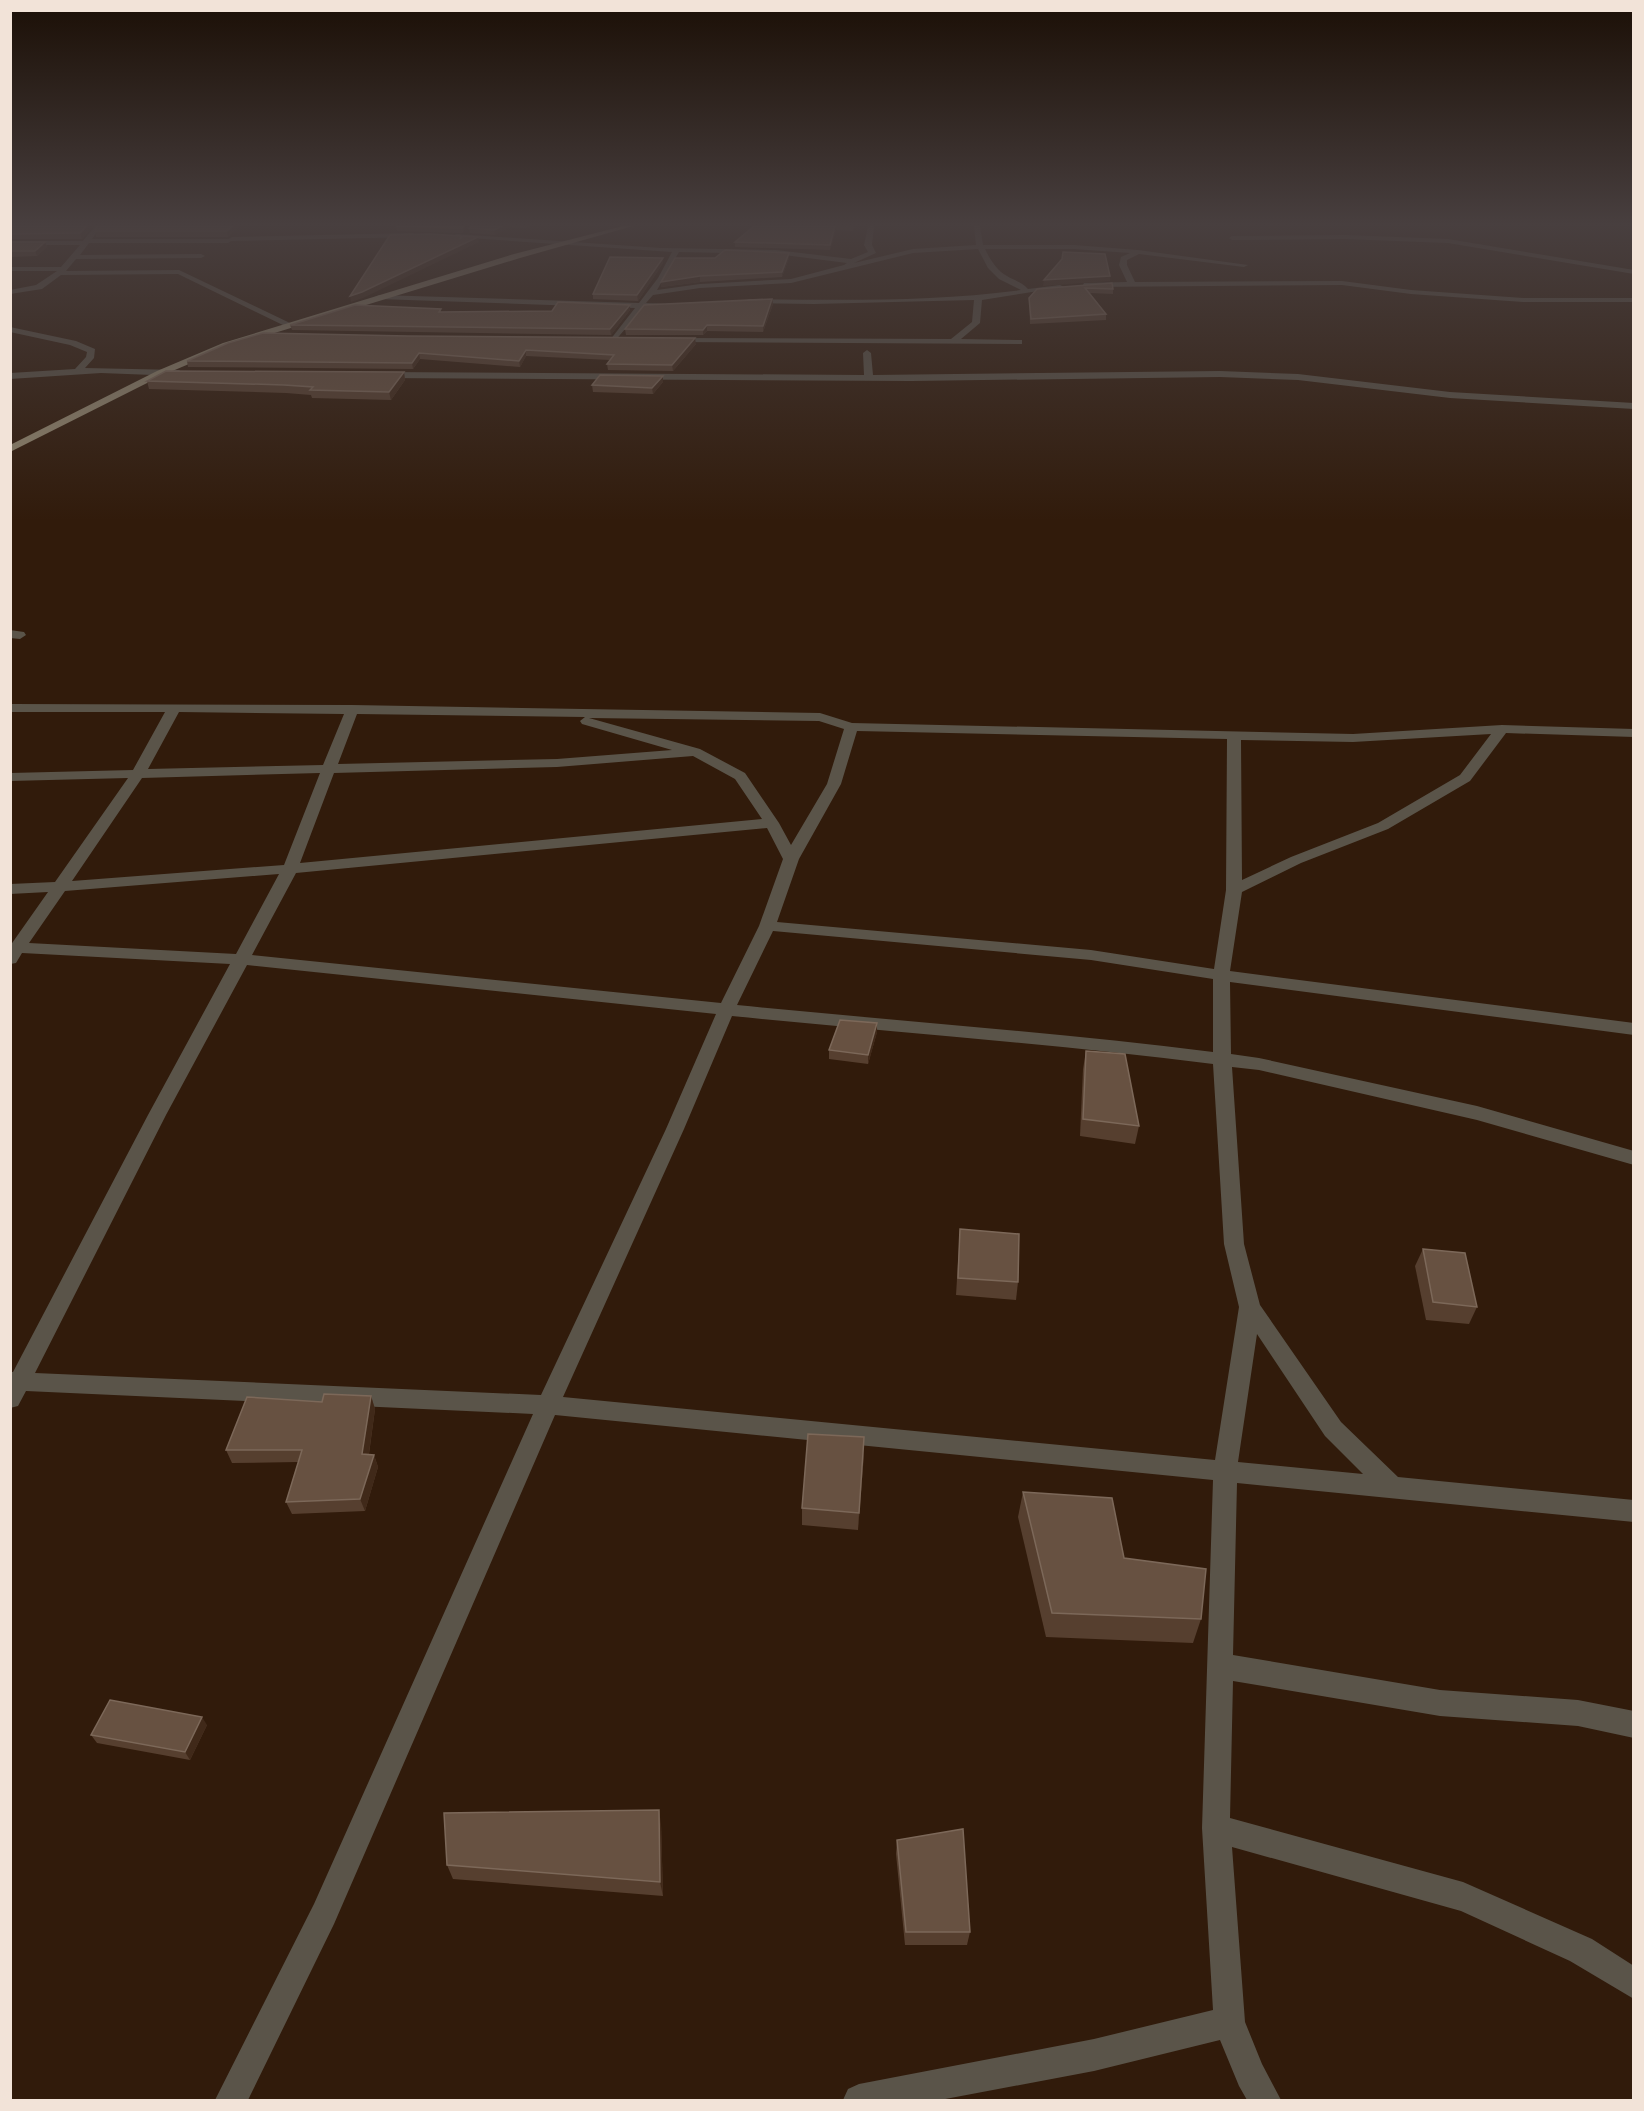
<svg xmlns="http://www.w3.org/2000/svg" width="1644" height="2111" font-family="Raleway,sans-serif">
<rect width="100%" height="100%" fill="#311b0b"/>
<g fill="none" stroke-linecap="round" stroke-linejoin="round">
<path fill="#5a5449" fill-rule="evenodd" d="M10,630L24,632L26,635L20,639L10,638Z"/>
<g fill="#5a5449" fill-rule="evenodd">
<path d="M95,226H101L92,239H229L232,237L413,233L416,235L413,237L231,241L228,243H89L80,255L201,254L205,256L201,258L76,259L66,271L179,270L290,323V327H287L178,274L61,275L42,289L10,294V290L36,285L57,271H10V267H61L80,245H10V241H83Z"/>
<path d="M868,226H874L872,245L876,253L854,263L913,249L976,245L974,226H980L983,245H1074L1138,250L1248,265L1244,267L1139,254L1127,260V265L1135,282L1342,281L1411,290L1523,298H1634V302H1523L1411,294L1342,285L1087,287L1083,285L1084,283L1127,282L1119,265L1121,257L1130,253L1074,249H985C990,259 996,270 1007,276C1015,281 1022,282 1028,289L1060,285L1064,287L982,300L980,323L961,339L1022,340V344H1019L673,342L669,340L673,338L951,339L972,322L974,300L814,304L749,303L745,301L749,299C839,300 932,302 1021,290L999,279L988,268L978,249L913,253L791,283L700,288L653,295L646,303L668,304L672,306L668,308H643L614,342L610,340L635,308L379,299L375,297L379,295L639,303L658,278L672,252L454,237L456,234L661,248L776,250L851,259L868,252L864,245ZM679,252L776,254L847,263L844,265L791,279L700,284L657,290Z"/>
<path d="M1345,235L1448,239L1634,270V274L1448,243L1345,239L1232,240L1229,238L1232,236Z"/>
<path d="M10,327L76,341L95,349L94,358L85,368L179,370L183,373L179,376L101,373L10,379V373L75,369L86,357L87,352L70,345L10,332Z"/>
<path d="M867,350L871,353L873,375L1220,371L1298,374L1450,392L1634,403V409L1450,398L1298,380L1220,377L911,381L381,378L377,375L381,372L864,375L863,353Z"/>
<path d="M10,704L352,705L820,713L852,723L1353,734L1502,725L1634,729V737L1506,733L1470,781L1388,829L1301,863L1242,892L1230,971L1634,1023V1035L1230,982L1231,1054L1259,1058L1477,1106L1634,1151V1165L1477,1120L1259,1070L1232,1067L1244,1244L1260,1305L1341,1422L1398,1477L1634,1500V1522L1237,1483L1233,1655L1440,1690L1578,1700L1634,1711V1738L1578,1726L1440,1716L1233,1681L1230,1818L1463,1882L1592,1939L1634,1966V1999L1570,1961L1461,1911L1232,1847L1245,2022L1262,2064L1281,2100H1247L1239,2086L1220,2040L1094,2071L940,2100H843L848,2089L859,2084L1094,2039L1213,2010L1202,1828L1213,1480L555,1415L334,1924L248,2100H215L314,1904L533,1414L26,1391L18,1406L10,1408V1372H13L148,1115L230,964L22,953L16,963L10,964V946L48,892L10,894V884L55,882L128,778L10,781V773L133,770L165,712H10ZM179,712L344,714L323,765L148,769ZM357,714L585,717L580,721L582,724L672,750L557,759L338,764ZM589,718L819,721L844,729L827,784L791,845L779,823L745,773L700,749ZM857,731L1227,739L1226,890L1214,969L1091,950L777,922L799,859L841,784ZM1491,734L1460,775L1378,823L1291,857L1242,880L1241,740L1353,742ZM693,756L735,779L762,819L300,863L334,773L557,767ZM320,773L284,865L72,881L142,778ZM767,828L783,859L759,926L721,1003L252,955L296,873ZM279,874L236,954L29,943L65,891ZM773,931L1091,960L1213,979V1052C1055,1032 896,1021 737,1005ZM247,965L716,1014L666,1129L541,1395L35,1373L166,1115ZM732,1016C893,1032 1053,1044 1213,1064L1224,1244L1239,1307L1215,1460L563,1397L684,1129ZM1257,1334L1325,1436L1363,1474L1238,1462Z"/>
</g>
<path fill="#92876f" fill-rule="evenodd" d="M623,226H633L520,258L229,347L163,375L10,452V445L157,371L223,343L514,254Z"/>
</g>
<g fill="#563f2f">
<path d="M10,226H93L82,239H10Z"/>
<path d="M240,226L228,237H96L95,231Z"/>
<path d="M396,226H465L463,233L397,231Z"/>
<path d="M471,226H530L525,228L510,227L495,235L470,233L469,228Z"/>
<path d="M754,226H854L853,231L836,230L830,250L735,247V242Z"/>
<path d="M10,242H45L47,247L37,256L10,257Z"/>
<path d="M789,258L782,277L700,282L661,287V282Z"/>
<path d="M663,263L638,301L593,299V294Z"/>
<path d="M1112,283L1113,289V294L1090,293L1106,314V320L1030,324L1029,298Z"/>
<path d="M772,299L773,304L763,332L707,331L703,335H626L625,329Z"/>
<path d="M630,305V310L611,335L292,330L290,325L442,312L552,311Z"/>
<path d="M696,344L673,371L608,370L607,364L610,360L526,356L520,367L420,359L413,369L188,367L187,361Z"/>
<path d="M404,372L405,380L391,400L312,398L311,395L286,393L149,389L147,381Z"/>
<path d="M663,376V382L653,394L593,392L592,385Z"/>
<path d="M877,1032L868,1064L829,1059V1050Z"/>
<path d="M1086,1051L1139,1126L1135,1144L1080,1136L1083,1069Z"/>
<path d="M960,1229L1018,1282L1016,1300L956,1295Z"/>
<path d="M1423,1249L1477,1307L1469,1324L1426,1320L1415,1266Z"/>
<path d="M371,1396L375,1409L369,1454L374,1455L378,1467L365,1511L292,1514L286,1502L298,1462L232,1463L226,1450L322,1402Z"/>
<path d="M864,1454L858,1530L802,1525V1508Z"/>
<path d="M1023,1492L1124,1558L1201,1619L1193,1643L1046,1637L1018,1517Z"/>
<path d="M207,1725L190,1760L97,1743L91,1735Z"/>
<path d="M661,1824L663,1896L453,1879L447,1865Z"/>
<path d="M897,1840L970,1932L967,1945H905L896,1854Z"/>
</g>
<g fill="#402919">
<path d="M87,226H93L82,239L80,233Z"/>
<path d="M233,226H240L228,237L227,231Z"/>
<path d="M502,226H510V227L495,235L494,230Z"/>
<path d="M836,226V230L830,250V245Z"/>
<path d="M478,237L479,242L363,298L351,302L350,296Z"/>
<path d="M45,242L47,247L37,256L35,251Z"/>
<path d="M789,253V258L782,277V272Z"/>
<path d="M663,258V263L638,301L637,295Z"/>
<path d="M700,276V282L661,287V282Z"/>
<path d="M1110,276V281L1043,286L1044,280Z"/>
<path d="M772,299L773,304L763,332V326Z"/>
<path d="M630,305V310L611,335L610,329Z"/>
<path d="M707,325V331L703,335V330Z"/>
<path d="M695,338L696,344L673,371L672,365Z"/>
<path d="M526,350V356L520,367L519,361Z"/>
<path d="M419,353L420,359L413,369L412,363Z"/>
<path d="M404,372L405,380L391,400L389,392Z"/>
<path d="M663,376V382L653,394L652,388Z"/>
<path d="M877,1023V1032L868,1064V1055Z"/>
<path d="M371,1396L375,1409L367,1467L362,1454Z"/>
<path d="M864,1437V1454L858,1530L859,1513Z"/>
<path d="M374,1455L378,1467L365,1511L360,1499Z"/>
<path d="M202,1717L207,1725L190,1760L185,1752Z"/>
<path d="M659,1810L661,1824L663,1896L660,1882Z"/>
</g>
<g fill="#675141" stroke="#7c6859" stroke-width="1.5">
<path d="M10,226H87L80,233L10,234Z"/>
<path d="M98,226H233L227,231H95Z"/>
<path d="M396,226H463L462,228Z"/>
<path d="M471,226H502L494,230L469,228Z"/>
<path d="M754,226H835L830,245L735,242Z"/>
<path d="M430,234L461,236L460,239L463,236L478,237L362,292L350,296L390,235Z"/>
<path d="M10,242H45L35,251H10Z"/>
<path d="M725,250L789,253L782,272L700,276L661,282L675,258H715Z"/>
<path d="M1063,252L1105,254L1110,276L1044,280L1062,259Z"/>
<path d="M610,257L663,258L637,295L593,294Z"/>
<path d="M1112,283L1113,289L1085,288L1106,314L1031,319L1029,298L1037,289Z"/>
<path d="M772,299L763,326L707,325L703,330L625,329L644,305Z"/>
<path d="M558,302L630,305L610,329L290,325L355,305L441,309L439,312L552,311Z"/>
<path d="M263,333L408,336L695,338L672,365L607,364L614,355L526,350L519,361L419,353L412,363L187,361L228,343Z"/>
<path d="M166,371L404,372L389,392L310,390L313,387L284,385L147,381Z"/>
<path d="M600,375L663,376L652,388L592,385Z"/>
<path d="M840,1020L877,1023L868,1055L829,1050Z"/>
<path d="M1086,1051L1125,1054L1139,1126L1083,1119Z"/>
<path d="M960,1229L1019,1234L1018,1282L958,1278Z"/>
<path d="M1423,1249L1465,1253L1477,1307L1433,1302Z"/>
<path d="M324,1394L371,1396L362,1454L374,1455L360,1499L286,1502L302,1450H226L247,1397L322,1402Z"/>
<path d="M808,1434L864,1437L859,1513L802,1508Z"/>
<path d="M1023,1492L1112,1498L1124,1558L1206,1569L1201,1619L1052,1613Z"/>
<path d="M110,1700L202,1717L185,1752L91,1735Z"/>
<path d="M659,1810L660,1882L447,1865L444,1813Z"/>
<path d="M963,1829L970,1932H906L897,1840Z"/>
</g>
<linearGradient id="sky" x2="0" y2="1"><stop stop-color="#1b0f06"/><stop offset="0.43" stop-color="#483f3f"/><stop offset="1" stop-color="#483f3f" stop-opacity="0"/></linearGradient>
<rect width="1644" height="521" fill="url(#sky)"/>
<rect width="1644" height="2111" fill="none" stroke="#f2e3d8" stroke-width="24"/>
</svg>
